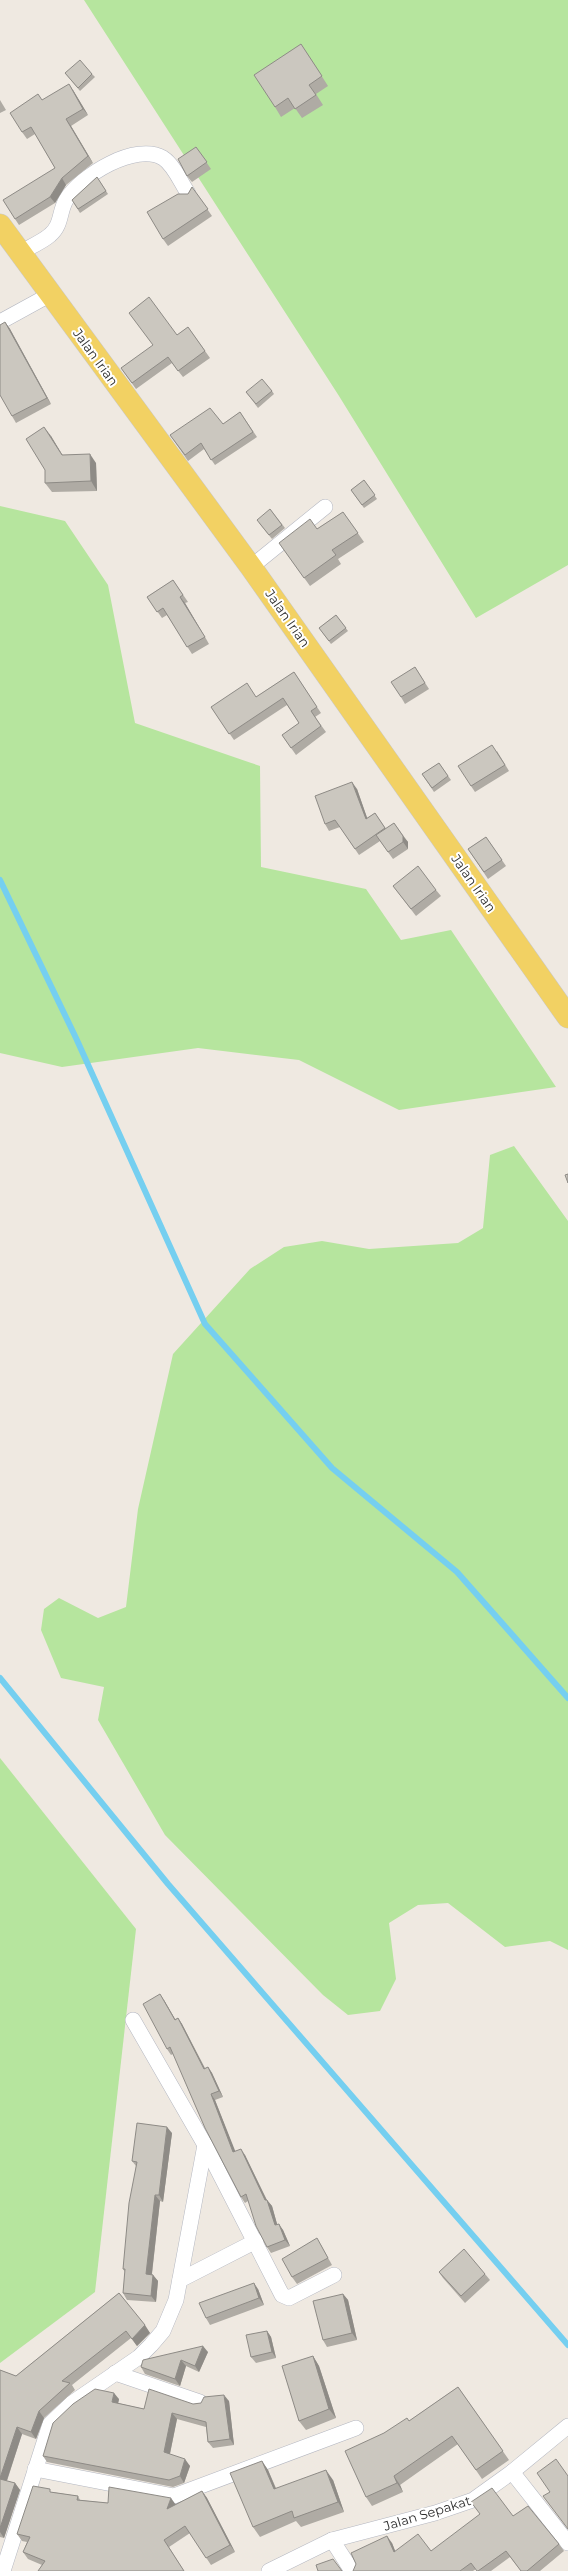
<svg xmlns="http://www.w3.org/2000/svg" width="568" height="2571" font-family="Montserrat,sans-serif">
<rect width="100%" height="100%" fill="#efe9e1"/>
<g fill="#b6e59e">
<path d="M84,0H568V565L476,618L339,396Z"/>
<path d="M0,506L65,521L108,585L135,723L260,766L261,867L366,889L401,940L451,930L556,1087L399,1110L299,1060L198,1048L62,1067L0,1053Z"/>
<path d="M514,1146L568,1221V1950L550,1941L505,1947L448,1903L418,1905L389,1923L396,1979L380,2011L348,2015L323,1995L165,1835L98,1720L104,1687L61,1678L41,1630L44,1609L59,1598L98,1618L126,1607L138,1509L173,1354L250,1269L284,1247L322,1241L369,1249L458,1243L483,1228L490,1155Z"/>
<path d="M0,1758L136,1929L95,2292L0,2363Z"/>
</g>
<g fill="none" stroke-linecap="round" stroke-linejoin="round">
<g stroke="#75cff0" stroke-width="6">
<path d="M0,880L76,1038L205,1324L332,1468L457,1572L568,1698"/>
<path d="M0,1678L168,1884L568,2345"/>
</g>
<defs>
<g id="minor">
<path d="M21,252C30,247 42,242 50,235C62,225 59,212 66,200C81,175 136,142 163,158C174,165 181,183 188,193"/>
<path d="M0,322L51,294"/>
<path d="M251,567L325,507"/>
<path d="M133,2020L205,2145L282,2295L289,2298L334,2275"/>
<path d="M180,2280L256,2241"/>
<path d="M115,2373L200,2402"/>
<path d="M35,2469L174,2496L356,2428"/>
<path d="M512,2472L568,2543"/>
<path d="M332,2540L352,2571"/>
<path d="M3,2571L50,2424L72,2403L139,2357L151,2345L163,2331L176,2300L205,2145"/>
<path d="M269,2571L332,2540L435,2513L473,2500L512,2472L568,2426"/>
</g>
<path id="primary" d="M0,225L251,567L568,1017"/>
</defs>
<use href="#minor" stroke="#b4b7c1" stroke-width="16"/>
<use href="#primary" stroke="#c9c9c9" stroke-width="23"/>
<use href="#minor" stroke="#fff" stroke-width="15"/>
<use href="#primary" stroke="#f2d163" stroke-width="22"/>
</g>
<g fill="#afaba4">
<path d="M307,53L328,86L316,94L323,105L302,118L295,108L281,117L275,107Z"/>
<path d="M65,73L92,74L95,77L80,91Z"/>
<path d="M73,90L88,115L71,126L93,163L66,185L55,203L19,225L15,219L55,168L35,134L27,139L22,132L43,100Z"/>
<path d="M0,100L6,110L0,113Z"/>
<path d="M196,147L211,169L192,182L187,176Z"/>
<path d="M97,177L108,194L80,213L72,200Z"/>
<path d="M192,187L212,216L168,246L163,239Z"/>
<path d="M5,322L10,329L51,404L16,423L12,416Z"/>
<path d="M188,327L210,358L183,377L172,363L136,389L121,368L177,335Z"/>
<path d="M272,391L274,394L258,408L246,392Z"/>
<path d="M240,412L257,437L215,465L204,449L188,461L170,435L223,424Z"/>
<path d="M51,436L62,455L96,463L97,491L52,492L45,483Z"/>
<path d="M364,480L377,499L364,508L351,490Z"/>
<path d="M270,509L285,528L272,539L259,523Z"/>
<path d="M343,512L364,542L338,559L341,564L310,586L279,543L317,529Z"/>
<path d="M173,580L188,602L185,603L209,644L192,654L167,615L162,618L147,597Z"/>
<path d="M336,615L348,631L331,644L319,628Z"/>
<path d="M415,667L429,689L405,704L401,697Z"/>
<path d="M294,672L321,713L315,717L326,732L296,755L282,735L299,723L287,705L234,740L211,707L256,697Z"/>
<path d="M497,751L509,771L475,792L471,786Z"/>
<path d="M439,763L451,780L434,792L422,774Z"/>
<path d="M357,789L367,818L375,813L386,829L394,823L408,842V849L393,859L380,841L359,855L340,827L329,831L325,824Z"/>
<path d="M486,837L506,866L488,879L468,849Z"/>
<path d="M393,886L436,890L441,896L416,916Z"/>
<path d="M164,2000L175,2019L178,2018L182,2024L205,2068L208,2067L212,2073L223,2097L215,2100L235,2152L245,2155L267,2200L272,2206L277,2224L283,2230L290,2246L271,2253L267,2247L248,2201L245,2203L241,2197L173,2054L171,2055L167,2049Z"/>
<path d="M172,2133L163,2202L160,2201L152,2274L153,2275L158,2281L156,2302L127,2300L123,2293L125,2272L123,2269L136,2166L132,2161Z"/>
<path d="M321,2245L332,2265L297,2284L292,2277Z"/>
<path d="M439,2272L485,2274L490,2280L465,2303L443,2278Z"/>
<path d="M258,2289L264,2305L210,2325L206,2318Z"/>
<path d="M119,2293L150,2333L137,2346L131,2338L72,2385L75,2390L44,2418L36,2439L22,2434L7,2481L15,2483L20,2490L4,2538L0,2537V2370L16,2376Z"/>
<path d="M343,2294L348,2300L357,2340L327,2347L323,2340Z"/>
<path d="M267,2331L271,2337L276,2358L256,2363L251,2357Z"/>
<path d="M208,2352L199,2372L186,2366L180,2386L145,2374L141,2367Z"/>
<path d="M313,2356L319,2366L336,2418L306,2430L299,2421Z"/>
<path d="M458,2387L509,2460L482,2479L458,2444L400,2485L403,2492L372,2506L366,2497L384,2433L409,2421Z"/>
<path d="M119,2399L118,2403L144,2409L229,2401L234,2445L213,2448L208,2442L206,2427L177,2419L170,2454L190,2466L184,2483L173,2487L47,2462L43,2456Z"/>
<path d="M262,2461L268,2470L276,2488L333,2480L344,2512L301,2527L296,2521L260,2537L253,2527Z"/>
<path d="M202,2491L207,2498L235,2552L211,2565L190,2533L169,2547L184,2571H38L42,2565L28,2559L23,2552L27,2542L22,2541L17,2534L52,2492L78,2496L80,2500L108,2503L176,2505Z"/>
<path d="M513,2516L559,2544L564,2551L540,2571H521L510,2557L491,2571H477L476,2569L473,2571H353L392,2543L395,2551H431Z"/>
</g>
<g fill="#8e8b86">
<path d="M69,84L73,90L88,115L83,109Z"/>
<path d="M66,119L71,126L93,163L88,156Z"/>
<path d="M62,178L66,185L55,203L50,197Z"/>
<path d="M5,322L10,329L51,404L47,398Z"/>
<path d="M44,427L51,436L68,464L62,455Z"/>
<path d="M90,454L96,463L97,491L91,481Z"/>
<path d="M180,597L185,603L209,644L205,637Z"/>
<path d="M352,782L357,789L370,826L366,819Z"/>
<path d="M403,836L408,842V849L403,842Z"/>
<path d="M160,1994L164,2000L179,2026L175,2020Z"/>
<path d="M178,2018L182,2024L208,2075L204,2069Z"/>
<path d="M208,2067L212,2073L223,2097L219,2091Z"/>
<path d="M211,2094L215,2100L238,2158L233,2152Z"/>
<path d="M167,2127L172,2133L163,2202L159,2195Z"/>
<path d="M241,2149L245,2155L269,2205L267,2200L272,2206L279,2231L275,2225L265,2200Z"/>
<path d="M155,2195L160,2201L151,2281L146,2274Z"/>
<path d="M279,2224L283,2230L290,2246L285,2240Z"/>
<path d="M153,2275L158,2281L156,2302L151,2296Z"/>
<path d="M254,2283L258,2289L264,2305L259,2298Z"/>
<path d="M343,2294L348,2300L357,2340L352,2333Z"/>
<path d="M145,2325L150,2333L137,2346L132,2339Z"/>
<path d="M267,2331L271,2337L276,2358L272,2352Z"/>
<path d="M203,2346L208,2352L199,2372L195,2366Z"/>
<path d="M313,2356L319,2366L336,2418L329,2409Z"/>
<path d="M181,2360L186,2366L180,2386L175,2379Z"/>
<path d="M114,2393L119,2399L117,2409L112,2402Z"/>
<path d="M224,2395L229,2401L234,2445L230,2439Z"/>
<path d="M39,2411L44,2418L36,2439L31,2432Z"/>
<path d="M172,2413L177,2419L169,2458L164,2452Z"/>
<path d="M17,2427L22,2434L5,2486L0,2479V2478Z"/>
<path d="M185,2459L190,2466L184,2483L180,2476Z"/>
<path d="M262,2461L268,2470L280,2499L274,2489Z"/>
<path d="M326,2470L333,2480L344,2512L338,2502Z"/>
<path d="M394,2476L400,2485L403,2492L397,2483Z"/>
<path d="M15,2483L20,2490L4,2538L0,2532V2528Z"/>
<path d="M202,2491L207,2498L235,2552L230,2545Z"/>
<path d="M171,2498L176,2505L167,2509Z"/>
<path d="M387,2536L392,2543L398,2558L394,2552Z"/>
</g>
<g fill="#cbc7bf" stroke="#8e8b86">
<path d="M301,44L322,76L309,85L316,95L295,109L288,98L275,107L254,75Z"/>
<path d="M80,60L92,74L78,88L65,73Z"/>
<path d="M69,84L83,109L66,119L88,156L62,178L50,197L15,219L3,200L55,168L31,127L22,132L10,113L38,94L42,100Z"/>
<path d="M196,147L207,162L187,176L178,159Z"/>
<path d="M97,177L106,191L78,209L72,200Z"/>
<path d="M192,187L208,209L163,239L147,212L178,194H188Z"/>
<path d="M149,297L177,335L188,327L205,351L178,371L168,357L132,383L121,368L153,345L129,313Z"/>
<path d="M5,322L47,398L12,416L0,395V325Z"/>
<path d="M262,379L272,391L256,404L246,392Z"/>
<path d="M210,408L223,424L240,412L253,432L211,460L201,443L185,455L170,435Z"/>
<path d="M44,427L62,455L90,454L91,481L45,483V470L26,439Z"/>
<path d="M364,480L375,495L362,505L351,490Z"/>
<path d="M270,509L282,525L269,535L257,520Z"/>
<path d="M343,512L358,533L332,550L336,555L304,578L279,543L310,519L317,529Z"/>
<path d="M173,580L183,595L180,597L205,637L187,647L163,608L157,612L147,597Z"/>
<path d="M336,615L346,628L329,641L319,628Z"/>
<path d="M415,667L425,683L401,697L391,682Z"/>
<path d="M294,672L317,707L311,711L321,726L291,748L282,735L299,723L283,698L229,734L211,707L247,683L256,697Z"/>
<path d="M492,745L505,765L471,786L458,766Z"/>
<path d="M439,763L448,776L432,788L422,774Z"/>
<path d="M352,782L366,819L375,813L385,828L355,849L335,820L325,824L315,796Z"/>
<path d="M394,823L403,836V842L388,852L376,835Z"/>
<path d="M486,837L502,860L484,872L468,849Z"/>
<path d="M418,866L436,890L411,909L393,886Z"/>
<path d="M568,1174V1183L565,1175Z"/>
<path d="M160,1994L175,2020L178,2018L204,2069L208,2067L219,2091L211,2094L233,2152L241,2149L265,2200H267L275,2225L279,2224L285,2240L267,2247L256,2226L246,2194L241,2197L205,2128L170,2047L167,2049L143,2004Z"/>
<path d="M137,2123L167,2127L159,2195H155L146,2274L153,2275L151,2296L123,2293L125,2269H123L129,2203L137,2162L132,2161Z"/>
<path d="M317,2238L328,2258L292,2277L282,2259Z"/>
<path d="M464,2249L485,2274L461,2296L439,2272Z"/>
<path d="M254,2283L259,2298L206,2318L199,2303Z"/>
<path d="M119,2293L145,2325L132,2339L126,2331L62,2381L70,2383L39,2411L31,2432L17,2427L0,2478V2370L16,2376Z"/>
<path d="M343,2294L352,2333L323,2340L313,2301Z"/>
<path d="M267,2331L272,2352L251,2357L246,2335Z"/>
<path d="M203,2346L195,2366L181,2360L175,2379L141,2367L143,2360Z"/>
<path d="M313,2356L329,2409L299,2421L282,2366Z"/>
<path d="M458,2387L503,2451L476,2470L452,2436L394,2476L397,2483L366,2497L345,2451L384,2433L407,2418L409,2421Z"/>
<path d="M95,2389L114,2393L112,2402L144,2409L149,2389L193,2404L201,2403L204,2397L224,2395L230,2439L208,2442L206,2422L172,2413L164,2452L185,2459L180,2476L169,2480L43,2456L53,2423L73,2404Z"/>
<path d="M556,2459L568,2476V2529L543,2496L550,2492L537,2473Z"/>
<path d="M262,2461L274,2489L326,2470L338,2502L294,2518L292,2511L253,2527L230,2473Z"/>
<path d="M0,2479L15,2483L0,2528Z"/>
<path d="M33,2486L50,2489V2492L78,2496L77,2500L108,2503L109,2487L171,2498L167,2509L202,2491L230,2545L206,2558L185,2526L164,2540L184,2571H38L45,2561L23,2552L30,2537L17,2534Z"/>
<path d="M492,2488L513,2516L528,2506L559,2544L527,2571H521L506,2551L478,2571H477L471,2563L460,2571H353L356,2564L351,2553L387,2536L394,2552L418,2534L431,2551L480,2514L471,2502Z"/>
<path d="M333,2559L342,2571H318L316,2565Z"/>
</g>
<g text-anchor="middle" stroke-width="4" stroke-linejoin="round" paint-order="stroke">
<g font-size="13" fill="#2e2e2e" stroke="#fff">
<text transform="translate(96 357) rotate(54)" y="5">Jalan Irian</text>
<text transform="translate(288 618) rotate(55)" y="5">Jalan Irian</text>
<text transform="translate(474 883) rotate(55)" y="5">Jalan Irian</text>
<text transform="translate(427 2513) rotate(-17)" y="5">Jalan Sepakat</text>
</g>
</g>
</svg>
